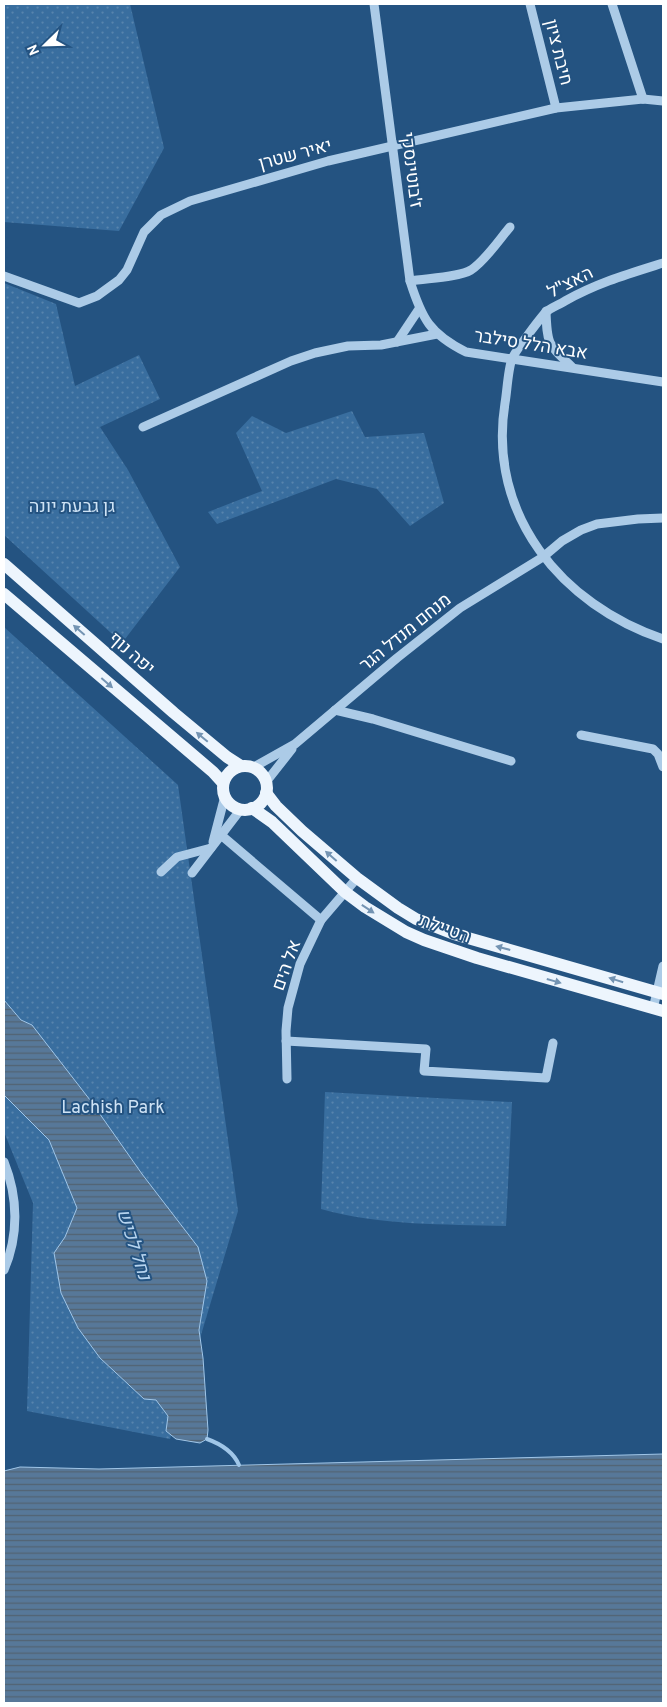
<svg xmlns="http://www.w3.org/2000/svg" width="667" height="1707" font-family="Overpass,Heebo,sans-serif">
<defs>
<pattern id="grass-dots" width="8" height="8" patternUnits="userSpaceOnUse" patternTransform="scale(1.25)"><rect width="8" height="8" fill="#396e9f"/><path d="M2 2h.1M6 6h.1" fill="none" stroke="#5784ad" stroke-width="1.8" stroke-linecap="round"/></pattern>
<pattern id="water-rules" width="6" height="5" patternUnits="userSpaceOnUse" patternTransform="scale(1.25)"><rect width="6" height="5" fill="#577899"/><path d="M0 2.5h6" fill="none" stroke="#526272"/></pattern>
</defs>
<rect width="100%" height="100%" fill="#245381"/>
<g fill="url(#grass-dots)">
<path d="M4,4H130L164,148L119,231L4,222Z"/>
<path d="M4,283L56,304L75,386L139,355L160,399L100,427L128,470L180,567L122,643L4,535Z"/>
<path d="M352,411L365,437L424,433L444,503L410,526L377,489L336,479L217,524L208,512L262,491L236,433L252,416L286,433Z"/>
<path d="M4,627L178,785L238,1211L170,1439L27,1411L33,1203L4,1132Z"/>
<path d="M325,1092L512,1102L506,1226C444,1224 381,1226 321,1209Z"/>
</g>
<g fill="url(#water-rules)" stroke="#a0c6e8">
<path d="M4,1000L21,1020L32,1025L90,1100L142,1174L198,1247L207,1281L199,1330L203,1358L208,1430L207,1439L200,1443L176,1439L166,1431L168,1416L156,1400L144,1399L100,1358L78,1328L61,1293L54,1253L65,1237L77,1208L49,1140L4,1095Z"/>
<path d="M663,1454V1703H4V1471L20,1467L99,1469Z"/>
</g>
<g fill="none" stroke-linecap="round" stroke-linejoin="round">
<path stroke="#a0c6e8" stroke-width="4" d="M207,1439C221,1444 233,1451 239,1465"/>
<g stroke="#accbe7" stroke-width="9">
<path d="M374,4L410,281C422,319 430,334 466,352L663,382"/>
<path d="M530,4L556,108"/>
<path d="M612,4L643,99"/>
<path d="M663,263C628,274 597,283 565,301C559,305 550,308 545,313C539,320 515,351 512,359C508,369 507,392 505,403C487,515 562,605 663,639"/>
<path d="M4,276L79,303L97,296L119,280L127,270L144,232L161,215L190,201L328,161L556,108L643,99L663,101"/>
<path d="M410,281C426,278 457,278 471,270C485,261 499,240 510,227"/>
<path d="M546,311C547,345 548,344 572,367"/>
<path d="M397,342L419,309"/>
<path d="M143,427L291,361L315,353L348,346L381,345L437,334"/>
<path d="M335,710L373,719L511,761"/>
<path d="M581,735L653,749L658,754L663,767"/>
<path d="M254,767L295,744L397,658L460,608L543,557L562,541L581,530L597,524L638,519L663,518"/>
<path d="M266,782L292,749"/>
<path d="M221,835L321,920"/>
<path d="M213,842L225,796"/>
<path d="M161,872L177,857L211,848"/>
<path d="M192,873L241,809"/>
<path d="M653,1009L663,966"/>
<path d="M286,1041L426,1049L424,1071L546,1078L553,1043"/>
<path d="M287,1079L286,1031L288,1008L300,964L321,920L357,878"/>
<path d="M4,1162C18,1197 19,1235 4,1270"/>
</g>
<g stroke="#edf5fd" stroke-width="12">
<path d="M4,564L174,713L227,757L241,766"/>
<path d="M4,594L213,772L223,783"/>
<circle cx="245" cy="788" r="22"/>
<path d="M266,793L276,806L302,831L357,878L398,908L416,919L454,934L663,994"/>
<path d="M252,808L272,822L345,892L365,907L406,932L424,940L477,958L663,1011"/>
</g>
</g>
<defs><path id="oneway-solid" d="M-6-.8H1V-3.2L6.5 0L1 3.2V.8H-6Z" transform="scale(1.25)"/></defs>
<g fill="#7494b3">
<use href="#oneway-solid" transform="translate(79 630) rotate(-139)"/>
<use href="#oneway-solid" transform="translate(107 683) rotate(41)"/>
<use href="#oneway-solid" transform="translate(202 737) rotate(-140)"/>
<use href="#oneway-solid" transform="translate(331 856) rotate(-139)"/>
<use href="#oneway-solid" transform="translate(368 909) rotate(34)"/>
<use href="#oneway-solid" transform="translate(503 948) rotate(-165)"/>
<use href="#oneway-solid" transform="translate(616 980) rotate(-163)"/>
<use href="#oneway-solid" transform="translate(554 981) rotate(16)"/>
</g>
<g text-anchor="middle" stroke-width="4" stroke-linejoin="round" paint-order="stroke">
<g font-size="18" fill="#fff" stroke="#245381">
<text transform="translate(559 52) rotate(76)" y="6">חיבת ציון</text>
<text transform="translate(295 154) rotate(-15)" y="6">יאיר שטרן</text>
<text transform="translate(412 170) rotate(83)" y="6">ז'בוטינסקי</text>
<text transform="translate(570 282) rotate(-27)" y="6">האצ"ל</text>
<text transform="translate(531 344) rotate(9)" y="6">אבא הלל סילבר</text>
<text transform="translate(405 632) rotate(-39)" y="6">מנחם מנדל הגר</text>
<text transform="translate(132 653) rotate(41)" y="6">יפה נוף</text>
<text transform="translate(445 928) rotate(20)" y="6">הטיילת</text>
<text transform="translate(286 965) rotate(-70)" y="6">אל הים</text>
</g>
<g font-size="18" fill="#cfe3f5" stroke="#245381">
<text x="72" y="512">גן גבעת יונה</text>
<text x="113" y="1113">Lachish Park</text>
</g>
<g font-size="19" font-style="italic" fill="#b7d4ef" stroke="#245381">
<text transform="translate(135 1244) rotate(72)" y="7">נחל לכיש</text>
</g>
</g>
<rect width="667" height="1707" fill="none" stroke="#ffffff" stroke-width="10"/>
<g transform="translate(45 45) rotate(247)" stroke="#245381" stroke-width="4" paint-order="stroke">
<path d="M0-4L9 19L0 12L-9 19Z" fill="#ffffff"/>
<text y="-8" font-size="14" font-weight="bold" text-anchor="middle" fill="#ffffff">N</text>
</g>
</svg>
